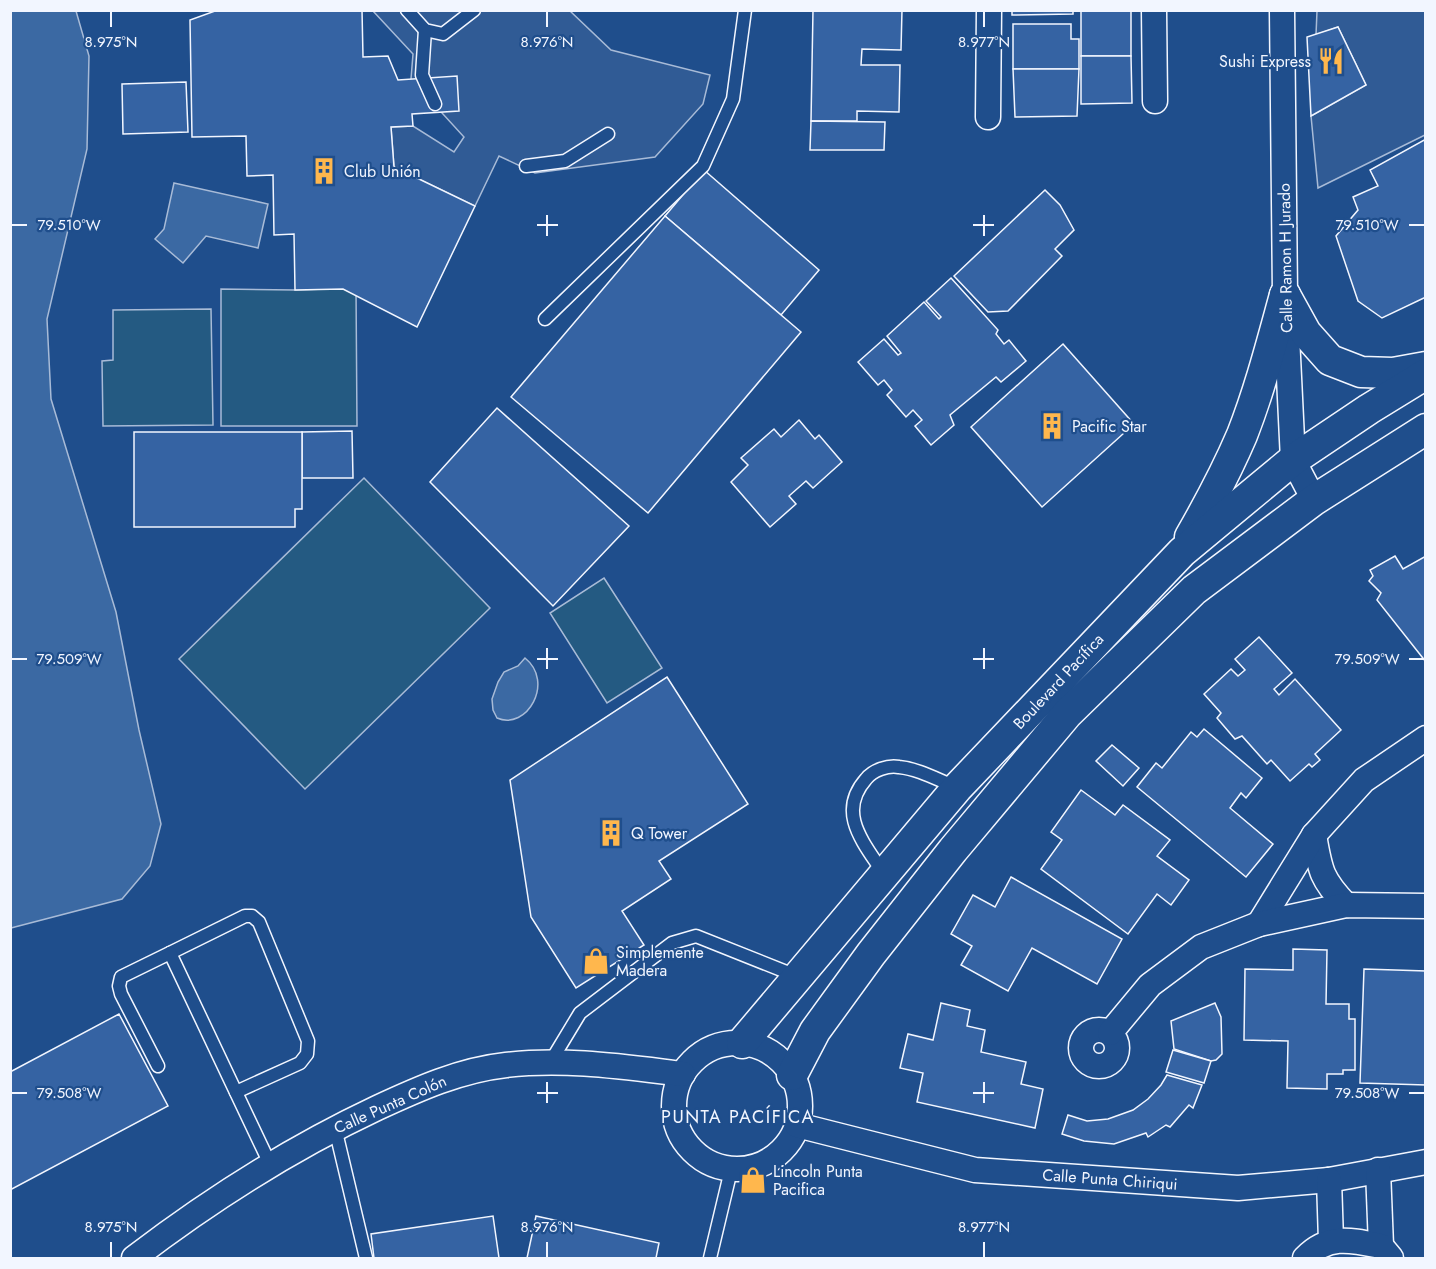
<svg xmlns="http://www.w3.org/2000/svg" width="1436" height="1269" font-family="Jost,sans-serif">
<rect width="100%" height="100%" fill="#1f4e8c"/>
<g fill="#245a82" stroke="#a8bbd7" stroke-width="1.5">
<path d="M356,288L357,426H221V289L295,290Z"/>
<path d="M211,309L213,425L103,426L102,361L113,360V310Z"/>
<path d="M364,478L490,608L305,789L179,659Z"/>
<path d="M604,578L662,668L607,703L550,613Z"/>
</g>
<g fill="#305b95" stroke="#a8bbd7" stroke-width="1.5">
<path d="M373,11H570L611,50L710,75L703,104L655,157L535,173L499,156L475,206L394,167L391,127L413,126L454,152L464,137L411,79L413,54Z"/>
<path d="M1317,11H1425V135L1318,188L1311,116L1366,85L1338,27L1316,35Z"/>
</g>
<g fill="#3b69a3" stroke="#a8bbd7" stroke-width="1.5">
<path d="M11,10L76,11L89,56L87,149L47,319L51,399L116,612L139,730L161,824L150,866L122,899L11,928Z"/>
<path d="M174,183L268,204L258,248L206,236L183,263L155,239L164,229Z"/>
<path d="M525,658C555,682 527,731 497,718L493,710L492,699L498,682L504,672L518,666Z"/>
</g>
<g fill="#3563a3" stroke="#f2f6ff" stroke-width="1.5">
<path d="M362,10L363,57L388,56L398,80L457,76L459,111L412,114L413,126L391,127L394,167L475,206L417,327L343,289L295,290L294,234L274,235L273,175L247,176L246,136L192,137L190,20L215,11Z"/>
<path d="M813,10H902L901,50L862,49L861,65H900L899,112L857,111V121H811Z"/>
<path d="M1012,10H1073V14L1012,15Z"/>
<rect x="1081" y="11" width="50" height="45"/>
<path d="M1013,24H1071V39H1079V69H1013Z"/>
<path d="M1338,27L1366,85L1311,116L1307,37Z"/>
<path d="M1081,56H1131L1132,103L1081,104Z"/>
<path d="M1013,69H1079L1077,116L1015,117Z"/>
<path d="M186,82L188,132L123,134L122,84Z"/>
<path d="M811,121L885,122L884,150H810Z"/>
<path d="M1426,139V297L1382,318L1358,301L1336,236L1358,210L1353,197L1378,186L1370,170Z"/>
<path d="M704,170L819,270L781,315L665,216Z"/>
<path d="M1045,190L1060,205L1074,230L1055,249L1062,256L1008,311L988,312L954,276Z"/>
<path d="M665,216L801,332L648,513L511,397Z"/>
<path d="M951,278L998,330L996,334L1004,344L1009,340L1026,361L1001,382L996,377L950,415L954,425L931,445L915,426L922,420L913,410L906,417L887,395L892,390L884,380L878,385L858,362L884,339L898,355L901,353L887,336L924,302L939,319L941,317L926,301Z"/>
<path d="M1063,344L1134,424L1042,507L971,427Z"/>
<path d="M497,408L629,526L553,606L430,482Z"/>
<path d="M799,420L815,439L819,435L842,462L813,488L806,481L789,496L796,504L770,527L731,482L748,465L741,458L774,429L781,437Z"/>
<path d="M352,431L353,478H302V432Z"/>
<path d="M134,432H302V509H295V527H134Z"/>
<path d="M1395,556L1403,569L1426,556V662L1377,600L1381,593L1369,581L1373,576L1370,570Z"/>
<path d="M1259,637L1292,673L1274,689L1279,695L1295,679L1341,730L1315,754L1320,760L1312,767L1309,764L1290,781L1271,760L1267,764L1242,736L1235,739L1217,718L1221,713L1204,694L1231,669L1238,676L1245,670L1235,659Z"/>
<path d="M667,677L748,804L659,861L671,879L622,911L644,945L576,988L531,917L510,780Z"/>
<path d="M1204,729L1262,778L1246,798L1241,793L1230,808L1273,844L1246,877L1137,787L1156,763L1162,768L1191,732L1197,737Z"/>
<path d="M1112,745L1139,768L1123,786L1096,761Z"/>
<path d="M1081,790L1115,815L1123,805L1170,840L1157,856L1189,880L1171,905L1157,894L1128,934L1041,869L1062,840L1051,832Z"/>
<path d="M1011,877L1122,939L1097,984L1032,948L1008,991L961,965L972,946L951,934L973,895L995,907Z"/>
<path d="M1293,949L1327,950L1326,1004H1349V1019H1355V1070H1343V1074H1327V1089L1287,1088L1288,1041L1244,1040L1245,969L1293,970Z"/>
<path d="M1364,969L1426,971V1085L1360,1083Z"/>
<path d="M941,1003L970,1010L967,1026L985,1030L981,1052L1026,1062L1021,1084L1043,1089L1035,1128L917,1102L923,1073L900,1068L908,1034L933,1040Z"/>
<path d="M1215,1003L1221,1017L1222,1054L1216,1060L1211,1061L1174,1049L1171,1021Z"/>
<path d="M119,1014L168,1106L10,1190V1072Z"/>
<path d="M1173,1050L1211,1061L1204,1083L1166,1072Z"/>
<path d="M1167,1075L1202,1085L1193,1108L1189,1105L1170,1127L1166,1125L1148,1137L1146,1133L1114,1144L1084,1141L1062,1134L1068,1115L1087,1121L1108,1119L1133,1110L1148,1099L1161,1085Z"/>
<path d="M493,1216L499,1258H374L371,1234Z"/>
<path d="M536,1216L659,1243L656,1258H527Z"/>
</g>
<g fill="none" stroke-linecap="round" stroke-linejoin="round">
<defs>
<g id="service">
<path d="M407,10L425,30L443,34L474,10"/>
<path d="M425,30L422,75L435,104"/>
<path d="M526,166L565,161L608,134"/>
<path d="M545,319L703,166L733,99L745,10"/>
<path d="M884,874C864,843 836,813 866,779C873,770 888,765 899,767C919,769 938,780 956,787"/>
<path d="M170,953L245,916H252L259,922L308,1041L307,1054L300,1063L236,1092"/>
<path d="M551,1061L580,1013L672,943L696,936L799,977"/>
<path d="M158,1066L121,994L119,986L121,977L170,953L270,1164"/>
<path d="M335,1128L366,1258"/>
<path d="M710,1258L731,1170"/>
</g>
<g id="minor">
<path d="M1154,10L1155,101"/>
<path d="M1282,10L1285,295L1293,460L1314,500"/>
<path d="M988,117L989,10"/>
<path d="M1314,835C1320,870 1321,879 1346,905"/>
<path d="M1259,924L1314,835L1364,780L1426,738"/>
<circle cx="1099" cy="1048" r="18"/>
<path d="M1110,1033L1150,985L1201,947L1259,924L1346,905L1426,906"/>
<circle cx="737" cy="1106" r="63"/>
<path d="M797,1125L975,1170L1238,1188L1329,1180L1426,1162"/>
<path d="M1378,1170L1381,1246"/>
<path d="M1329,1180L1331,1241"/>
<path d="M134,1258C210,1200 290,1149 377,1108C418,1089 460,1070 506,1065C565,1058 624,1067 683,1074"/>
<path d="M1305,1258C1328,1234 1351,1240 1381,1246L1391,1258"/>
</g>
<g id="tertiary">
<path d="M1285,295L1306,333L1330,360L1361,372L1393,373L1426,367"/>
<path d="M1190,537C1209,504 1227,470 1242,435C1260,389 1272,342 1285,295"/>
<path d="M742,1043L957,788L1182,552L1293,460L1369,409L1426,374"/>
<path d="M792,1075L815,1031L871,954L953,850L1067,714L1194,590L1314,500L1426,429"/>
</g>
</defs>
<use href="#service" stroke="#f2f6ff" stroke-width="15"/>
<use href="#minor" stroke="#f2f6ff" stroke-width="27"/>
<use href="#tertiary" stroke="#f2f6ff" stroke-width="33"/>
<use href="#service" stroke="#1f4e8c" stroke-width="12"/>
<use href="#minor" stroke="#1f4e8c" stroke-width="24"/>
<use href="#tertiary" stroke="#1f4e8c" stroke-width="30"/>
</g>
<path fill="none" stroke="#f2f6ff" stroke-width="2" d="M111,12V27M547,12V27M984,12V27M547,215V236M984,215V236M12,225H27M537,225H558M973,225H994M1409,225H1424M547,648V669M984,648V669M12,659H27M537,659H558M973,659H994M1409,659H1424M547,1082V1103M984,1082V1103M12,1093H27M537,1093H558M973,1093H994M1409,1093H1424M111,1242V1257M547,1242V1257M984,1242V1257"/>
<defs>
<symbol id="restaurant-bare" viewBox="-9 -9 18 18"><path d="M-5-6h1v4h1v-4h1v4h1v-4h1v5L-1.5 .5V6h-2V.5L-5-1ZM5-6V6H3V1.5H1.5Q1.5-4 5-6Z" fill="#ffb74d" stroke="#1f4e8c" stroke-width="2.5" paint-order="stroke"/></symbol>
<symbol id="building-bare" viewBox="-9 -9 18 18"><path d="M-4-6H4V6H1V3H-1V6H-4ZM-2.5-4.3h1.7v1.8h-1.7ZM.8-4.3h1.7v1.8H.8ZM-2.5-1h1.7V.8h-1.7ZM.8-1h1.7V.8H.8Z" fill="#ffb74d" stroke="#1f4e8c" stroke-width="2.5" paint-order="stroke"/></symbol>
<symbol id="shop-bare" viewBox="-9 -9 18 18"><path d="M-5-2.5h2.3a2.7 3.5 0 0 1 5.4 0H5L5.5 6h-11ZM-1.5-2.5h3a1.5 2.3 0 0 0-3 0Z" fill="#ffb74d" stroke="#1f4e8c" stroke-width="2.5" paint-order="stroke"/></symbol>
</defs>
<g fill-rule="evenodd">
<use href="#restaurant-bare" x="1312" y="42" width="38" height="38"/>
<use href="#building-bare" x="305" y="152" width="38" height="38"/>
<use href="#building-bare" x="1033" y="407" width="38" height="38"/>
<use href="#building-bare" x="592" y="814" width="38" height="38"/>
<use href="#shop-bare" x="577" y="942" width="38" height="38"/>
<use href="#shop-bare" x="734" y="1161" width="38" height="38"/>
</g>
<g text-anchor="middle" stroke-width="4.5" stroke-linejoin="round" paint-order="stroke">
<g font-size="16" fill="#f2f6ff" stroke="#1f4e8c" text-anchor="start">
<text x="1311" y="67" text-anchor="end">Sushi Express</text>
<text x="344" y="177">Club Unión</text>
<text x="1072" y="432">Pacific Star</text>
<text x="631" y="839">Q Tower</text>
<text x="616" y="958">Simplemente<tspan x="616" dy="18">Madera</tspan></text>
<text x="773" y="1177">Lincoln Punta<tspan x="773" dy="18">Pacifica</tspan></text>
</g>
<g font-size="16" fill="#f2f6ff" stroke="#1f4e8c">
<text transform="translate(1285 258) rotate(-91)" y="6">Calle Ramon H Jurado</text>
<text transform="translate(1058 681) rotate(-47)" y="6">Boulevard Pacífica</text>
<text transform="translate(390 1104) rotate(-24)" y="6">Calle Punta Colón</text>
<text transform="translate(1110 1179) rotate(4)" y="6">Calle Punta Chiriqui</text>
</g>
<g font-size="18" letter-spacing="1.5" fill="#f2f6ff" stroke="#1f4e8c">
<text x="738" y="1123">PUNTA PACÍFICA</text>
</g>
</g>
<g font-size="15" text-anchor="middle" fill="#f2f6ff" stroke="#1f4e8c" stroke-width="4.5" stroke-linejoin="round" paint-order="stroke">
<text x="111" y="47">8.975°N</text>
<text x="547" y="47">8.976°N</text>
<text x="984" y="47">8.977°N</text>
<text x="1367" y="230">79.510°W</text>
<text x="69" y="230">79.510°W</text>
<text x="1367" y="664">79.509°W</text>
<text x="69" y="664">79.509°W</text>
<text x="69" y="1098">79.508°W</text>
<text x="1367" y="1098">79.508°W</text>
<text x="111" y="1232">8.975°N</text>
<text x="547" y="1232">8.976°N</text>
<text x="984" y="1232">8.977°N</text>
</g>
<rect width="1436" height="1269" fill="none" stroke="#f2f6ff" stroke-width="24"/>
</svg>
